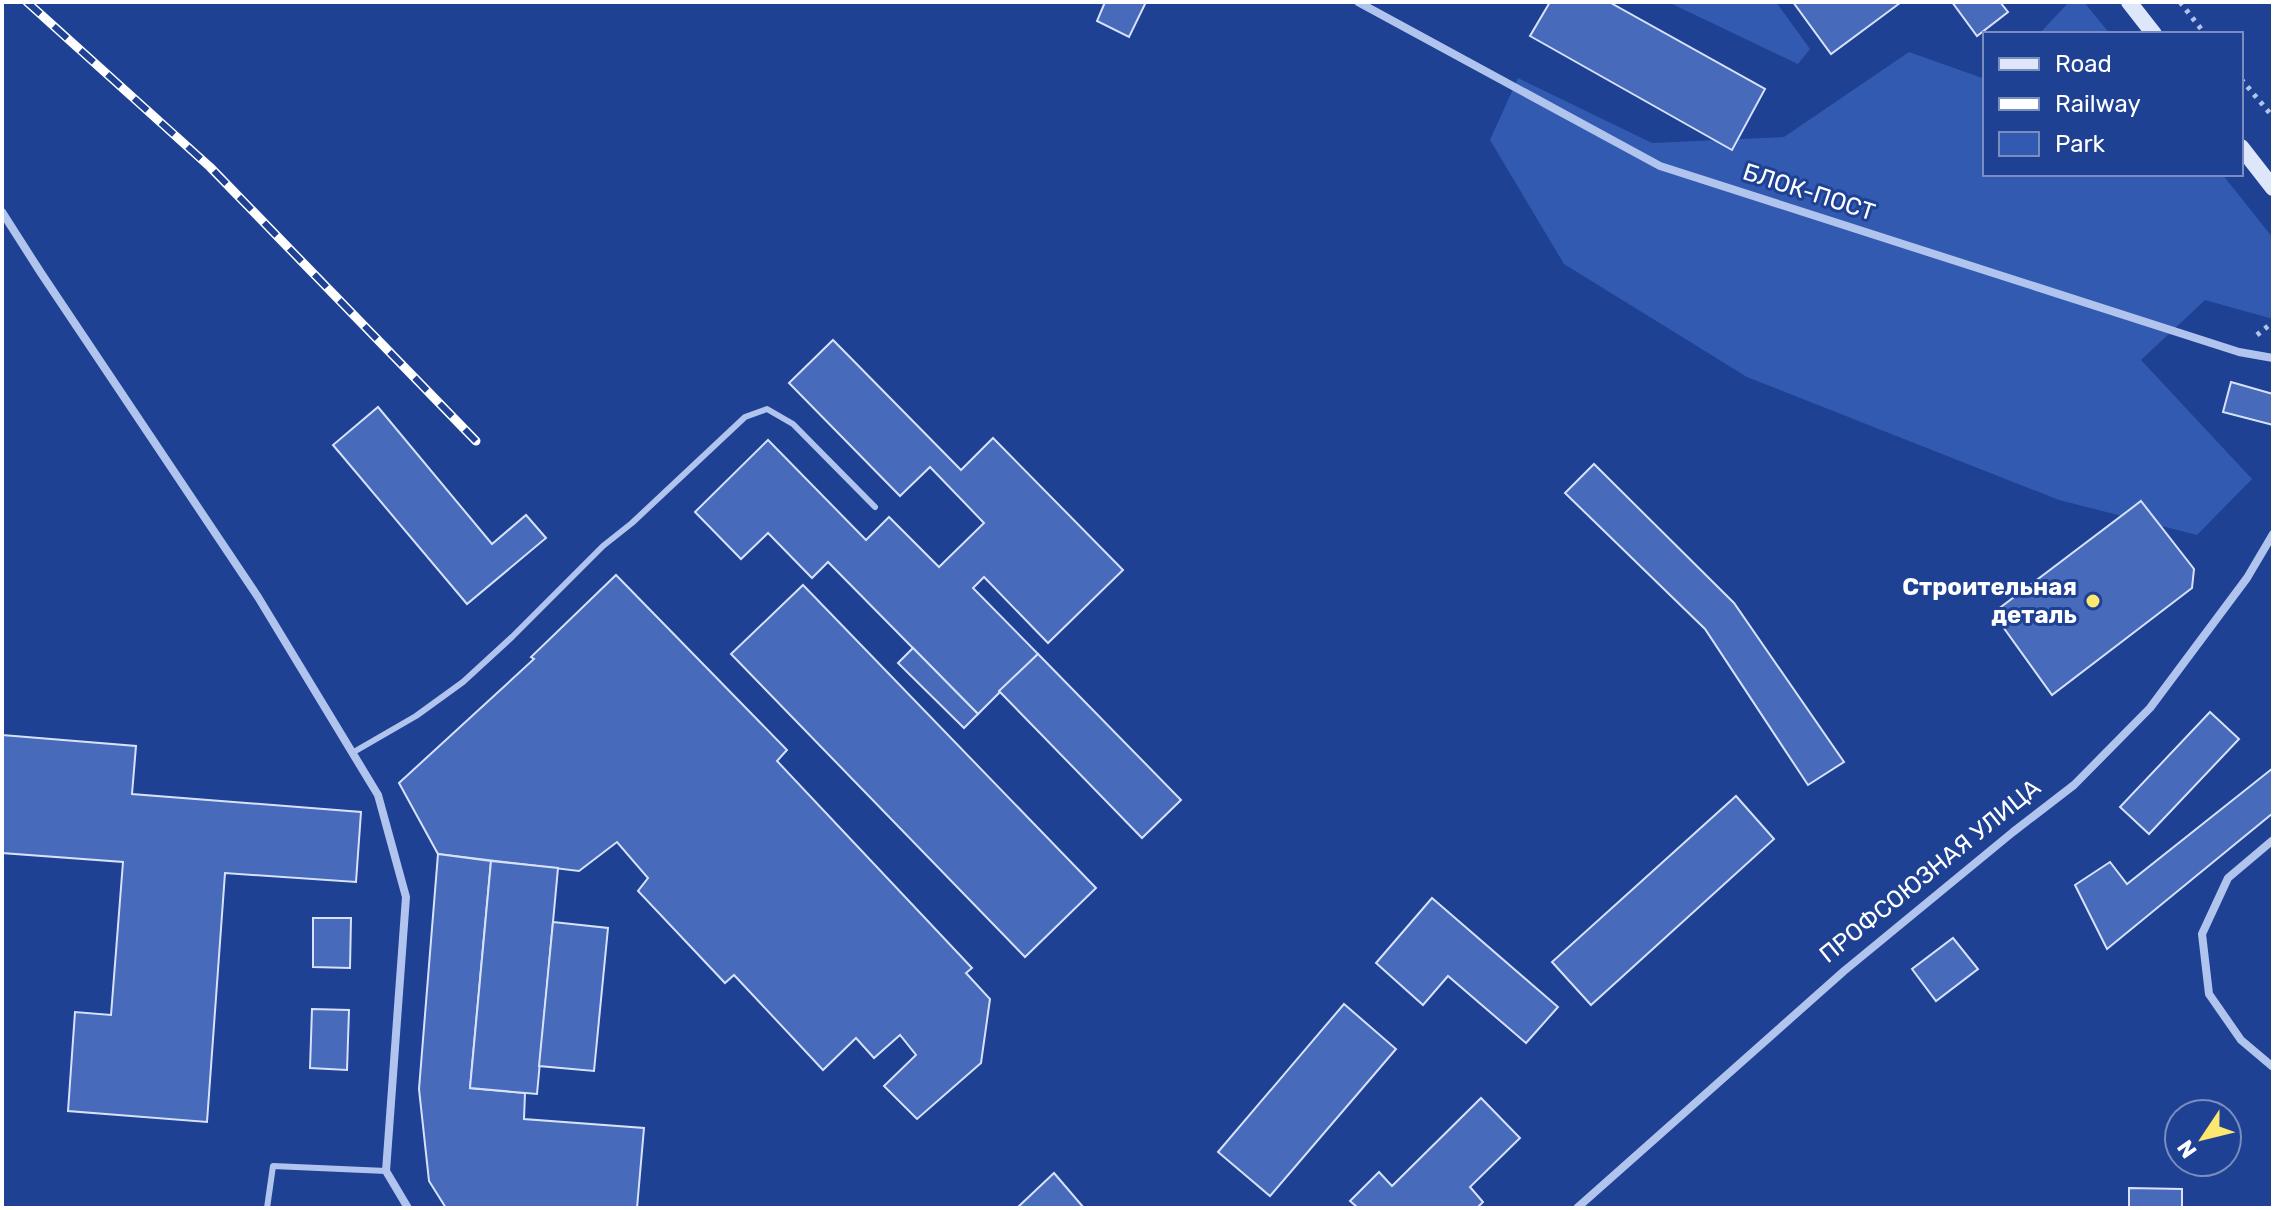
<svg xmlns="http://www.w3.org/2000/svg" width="2275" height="1210" font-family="Rubik,sans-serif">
<rect width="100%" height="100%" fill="#1f4193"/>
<g fill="#325ab1">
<path d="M1668,2H1776L1810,49L1798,64Z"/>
<path d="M2069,2H2084L2110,34H2039Z"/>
<path d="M1909,52L1985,79V174H2222L2273,238V319L2205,300L2141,360L2252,479L2197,535L2059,500L1747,377L1564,264L1490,140L1518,78L1652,143L1784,137Z"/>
</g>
<g fill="#476aba" stroke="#d7e2fa" stroke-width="2">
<path d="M1105,2H1146L1129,37L1097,21Z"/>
<path d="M1550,2H1609L1765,89L1732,150L1530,36Z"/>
<path d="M1793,2H1899L1900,3L1831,54Z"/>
<path d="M1952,2H2000L2008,12L1977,36Z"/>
<path d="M833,340L961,470L993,438L1123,570L1048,643L984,577L973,588L1038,654L978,714L828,562L812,578L768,533L741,559L695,512L768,440L866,540L889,517L939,567L984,523L930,467L900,496L789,383Z"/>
<path d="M2231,382L2273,394V425L2223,412Z"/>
<path d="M378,407L492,544L526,515L546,538L467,604L333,445Z"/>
<path d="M1594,464L1734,603L1844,762L1808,785L1705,629L1565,493Z"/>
<path d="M2141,501L2194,569L2192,588L2052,695L1993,613Z"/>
<path d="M616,575L787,750L777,761L972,968L966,973L990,999L981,1063L917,1119L884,1086L916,1055L900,1035L874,1058L856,1038L823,1070L734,975L725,983L638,891L648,878L617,842L579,871L438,854L399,783L534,659L531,657Z"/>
<path d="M803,585L1096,888L1025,957L731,654Z"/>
<path d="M913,648L978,714L964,728L898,663Z"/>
<path d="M1038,654L1181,800L1142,838L999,691Z"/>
<path d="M2210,712L2239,739L2149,834L2120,807Z"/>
<path d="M2,735L136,746L132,794L361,812L356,882L225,873L207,1122L68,1111L75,1012L111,1015L123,862L2,853Z"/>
<path d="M2273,768V813L2107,949L2075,885L2110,862L2127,884Z"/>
<path d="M1736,796L1774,839L1591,1005L1552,962Z"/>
<path d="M438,854L491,861L470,1088L525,1093L524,1119L644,1128L637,1208H446L429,1181L419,1089Z"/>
<path d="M491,861L558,868L537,1094L470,1088Z"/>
<path d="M1432,898L1558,1007L1526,1043L1448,976L1423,1005L1376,963Z"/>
<path d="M313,918H351L350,968L313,967Z"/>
<path d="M553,922L608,928L594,1071L539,1066Z"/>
<path d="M1953,938L1978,969L1936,1001L1912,969Z"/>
<path d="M1344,1004L1396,1049L1270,1196L1218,1152Z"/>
<path d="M312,1009L349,1010L347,1070L310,1068Z"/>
<path d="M1481,1098L1520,1138L1470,1187L1483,1202L1477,1208H1358L1350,1201L1379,1172L1392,1186Z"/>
<path d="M1054,1173L1084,1208H1017Z"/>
<path d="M2129,1188L2182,1189V1208H2129Z"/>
</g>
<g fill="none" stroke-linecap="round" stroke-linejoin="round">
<g stroke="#b1c4ee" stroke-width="5" stroke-dasharray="4 6" stroke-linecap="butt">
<path d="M2180,2L2205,34"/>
<path d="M2241,79L2273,117"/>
<path d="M2257,335L2273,322"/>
</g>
<g stroke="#b1c4ee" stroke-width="6">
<path d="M352,753L416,716L463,682L512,637L603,546L632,523L745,417L767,409L793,424L875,507"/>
<path d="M267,1208L273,1166L386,1171"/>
</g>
<g stroke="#b1c4ee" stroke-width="8">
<path d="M1358,2L1660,166L2239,352L2273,358"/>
<path d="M2,212L41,273L258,597L378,795L406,897L386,1171L408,1208"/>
<path d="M2273,840L2228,878L2202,934L2209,994L2241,1040L2273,1067"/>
<path d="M1577,1208L1844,971L2013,832L2074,785L2150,708L2247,578L2273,534"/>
</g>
<g stroke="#dee6fa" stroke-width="16">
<path d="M2129,2L2154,34"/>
<path d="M2241,147L2273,188"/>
</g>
<defs>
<path id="rail" d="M27,2L210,167L476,441"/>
</defs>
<use href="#rail" stroke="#fff" stroke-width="9"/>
<use href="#rail" stroke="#1f4193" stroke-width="6" stroke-dasharray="18" stroke-linecap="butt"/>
</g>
<circle fill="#fce771" stroke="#1f4193" stroke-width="3" cx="2093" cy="601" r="8"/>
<g text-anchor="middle" stroke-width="6" stroke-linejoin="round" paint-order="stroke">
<g font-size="24" fill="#fff" stroke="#1f4193">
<text transform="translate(1809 192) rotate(18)" y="8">БЛОК-ПОСТ</text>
<text transform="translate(1930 871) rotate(-39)" y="8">ПРОФСОЮЗНАЯ УЛИЦА</text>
</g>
<g font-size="24" font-weight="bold" fill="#fff" stroke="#1f4193" text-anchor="end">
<text x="2077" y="595">Строительная<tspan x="2077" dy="28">деталь</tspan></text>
</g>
</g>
<rect width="2275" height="1210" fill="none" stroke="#ffffff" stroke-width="8"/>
<rect x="1983" y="32" width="260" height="144" fill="#1f4193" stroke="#798dbe" stroke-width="2"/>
<rect x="1999" y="58" width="40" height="12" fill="#dee6fa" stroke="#798dbe" stroke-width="2"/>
<text x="2055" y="72" font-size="24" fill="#ffffff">Road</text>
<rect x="1999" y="98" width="40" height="12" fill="#ffffff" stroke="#798dbe" stroke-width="2"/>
<text x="2055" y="112" font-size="24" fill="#ffffff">Railway</text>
<rect x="1999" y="132" width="40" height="24" fill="#325ab1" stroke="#798dbe" stroke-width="2"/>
<text x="2055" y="152" font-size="24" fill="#ffffff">Park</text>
<g transform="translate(2203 1138) rotate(235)"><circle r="38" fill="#1f4193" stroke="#798dbe" stroke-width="2"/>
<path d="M0-6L14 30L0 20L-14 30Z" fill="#fce771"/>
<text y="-12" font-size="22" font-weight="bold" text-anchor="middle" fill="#ffffff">N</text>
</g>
</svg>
